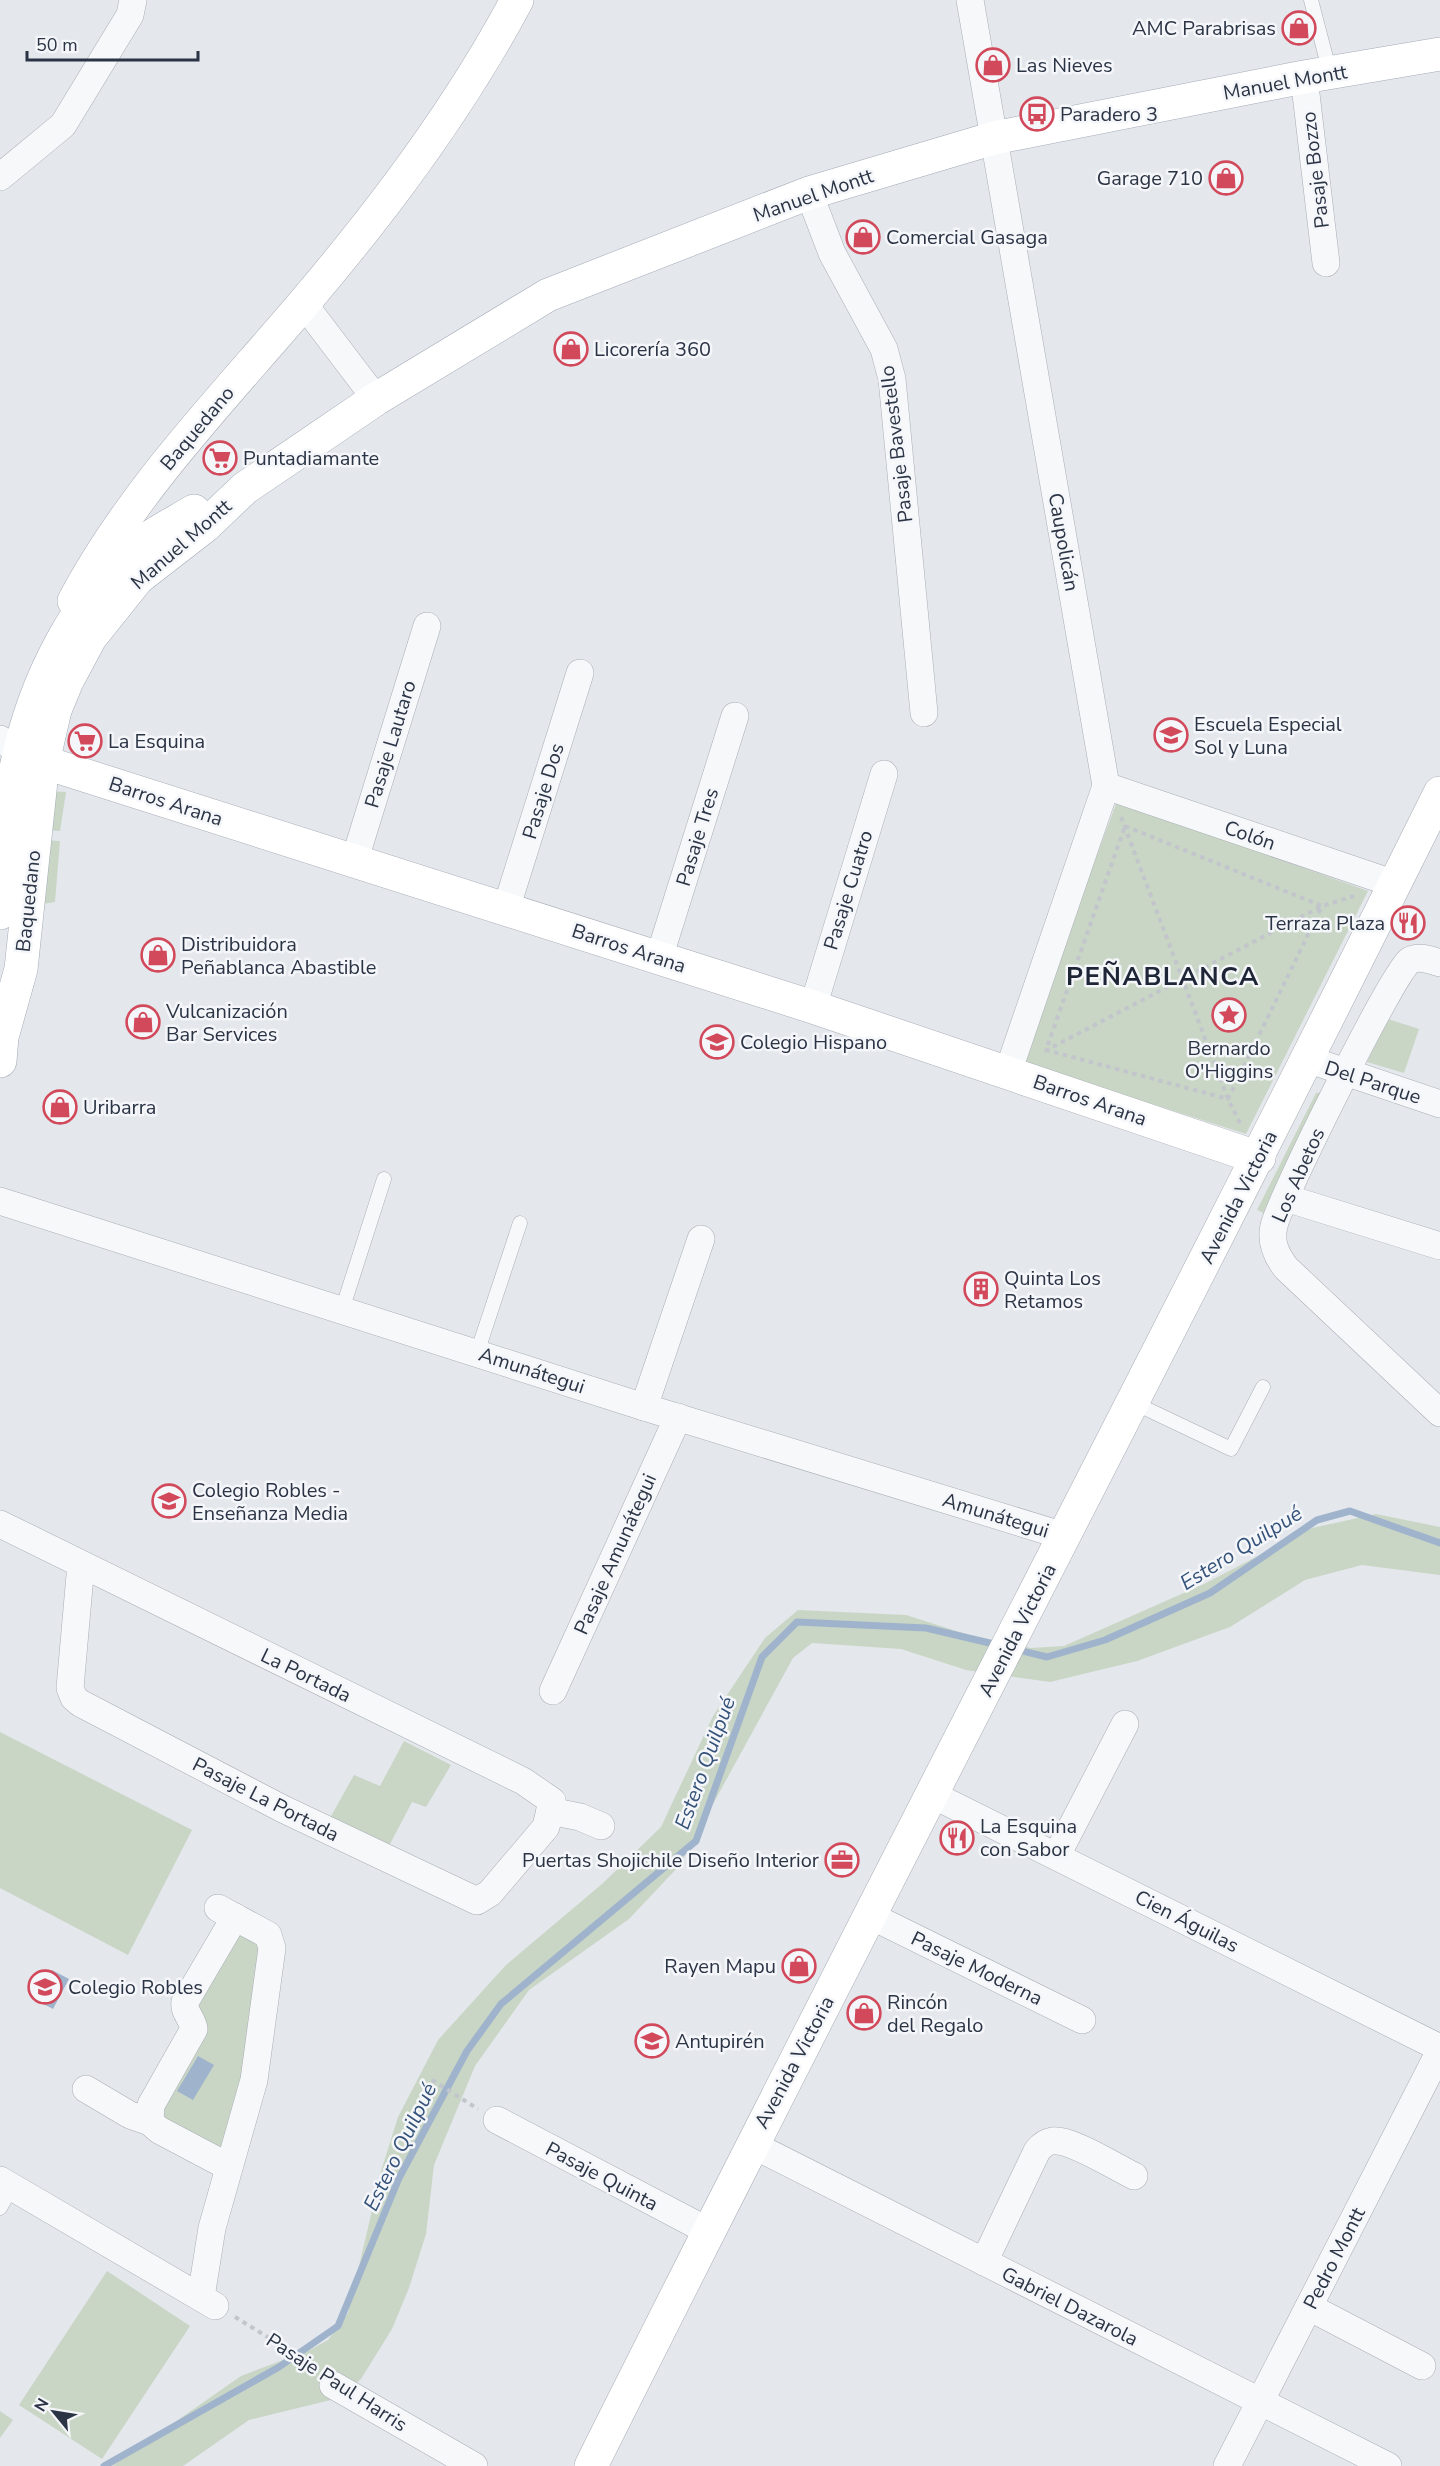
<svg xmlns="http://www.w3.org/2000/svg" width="1440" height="2466" font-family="'Nunito Sans',sans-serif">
<rect width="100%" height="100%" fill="#e4e7ec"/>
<g fill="#c9d6c5">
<path d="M49,791L66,792L60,831L43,830Z"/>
<path d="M1117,801L1368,891L1246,1134L1020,1062Z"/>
<path d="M42,840L60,841L55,902L37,905Z"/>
<path d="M1388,1019L1419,1029L1404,1073L1367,1062Z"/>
<path d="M1326,1092L1266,1214L1257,1210L1316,1093Z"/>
<path d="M1376,1514L1440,1527V1575L1362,1565L1305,1580L1230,1627L1137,1661L1050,1682L966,1670L901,1649L812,1643L793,1658L679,1866L629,1919L529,1990L475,2066L434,2165L426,2234L409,2288L392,2329L361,2379L339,2398L249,2420L183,2466H112L241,2376L310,2350L328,2340L348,2313L382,2168L398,2117L438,2040L506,1965L602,1884L661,1827L713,1716L765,1638L798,1610L906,1615L972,1636L1031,1648L1064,1646L1204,1584L1312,1528Z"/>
<path d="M0,1732L192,1830L128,1955L0,1888Z"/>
<path d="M404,1741L451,1765L426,1807L412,1802L389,1846L330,1818L354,1775L380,1786Z"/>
<path d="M241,1930L261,1943L250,2069L222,2155L157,2118L193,2010Z"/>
<path d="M107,2271L190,2326L102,2459L19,2405Z"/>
<path d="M0,2411L13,2420L0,2438Z"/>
</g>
<g fill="#9fb4cc">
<path d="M52,1970L69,1979L53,2009L36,2000Z"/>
<path d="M198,2056L214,2065L193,2100L177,2091Z"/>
</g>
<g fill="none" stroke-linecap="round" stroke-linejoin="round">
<g stroke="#9fb4cc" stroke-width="7">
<path d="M1014,1649L1047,1657L1105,1640L1210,1593L1317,1520L1350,1511L1440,1543"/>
<path d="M104,2466L279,2367L338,2326L399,2178L467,2051L501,2004L696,1841L762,1657L797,1622L926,1628L998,1645"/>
</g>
<defs>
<g id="lane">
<path d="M1311,0L1330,73"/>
<path d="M342,1310L384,1179"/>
<path d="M477,1353L520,1223"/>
<path d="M1132,1402L1231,1449L1263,1387"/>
<path d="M0,2208L12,2187"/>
</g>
<g id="street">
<path d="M970,0L1106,786L1008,1072"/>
<path d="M1304,77L1326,263"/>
<path d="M0,177L63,125L130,15L133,0"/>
<path d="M809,193L832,253L884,349L892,379L924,713"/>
<path d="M303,303L376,399"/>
<path d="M0,739L20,752"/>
<path d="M1106,786L1395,884"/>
<path d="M354,862L427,626"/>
<path d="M506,909L580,673"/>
<path d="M659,958L735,716"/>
<path d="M1440,963C1431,960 1418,955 1409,961C1395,969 1279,1201 1274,1226C1270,1242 1276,1255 1286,1268L1440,1413"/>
<path d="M813,1007L884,774"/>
<path d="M1307,1059L1440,1104"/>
<path d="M1286,1198L1440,1246"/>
<path d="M0,1201L644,1407L1064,1536"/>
<path d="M644,1407L701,1239"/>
<path d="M0,1524L523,1781L552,1801L546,1827L490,1893L477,1901L283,1809L80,1703L74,1698L70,1688L81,1564"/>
<path d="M553,1691L678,1417"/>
<path d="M933,1795L1440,2048"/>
<path d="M550,1811L580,1817L601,1826"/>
<path d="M1057,1855L1125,1724"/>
<path d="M871,1916L1082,2020"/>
<path d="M86,2089L130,2115L150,2122L159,2130L229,2167"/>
<path d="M497,2120L708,2231"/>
<path d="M150,2122L151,2105L194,2029C193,2019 183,2012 185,2002L235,1917"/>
<path d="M751,2144L1388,2466"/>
<path d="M0,2180L215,2306"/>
<path d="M984,2262L1037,2151C1041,2146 1045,2142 1052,2141C1070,2138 1117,2168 1134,2176"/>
<path d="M201,2297L212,2228L254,2080L272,1948L268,1935L218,1908"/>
<path d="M1309,2307L1422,2366"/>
<path d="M333,2385L474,2466"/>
<path d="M1227,2466L1440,2051"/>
</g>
<g id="secondary">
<path d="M74,601C124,507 196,427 265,348C359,241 450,126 517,0"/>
<path d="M20,752L43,762L813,1007L1259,1158"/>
<path d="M591,2466C870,1907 1162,1353 1440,793"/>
</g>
<g id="primary">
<path d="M0,913C6,865 6,816 16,768C33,684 77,592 147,539C162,529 179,520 194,511"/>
<path d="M0,1061L2,1037L21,969L43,762L55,710L67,681L90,638L138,578L205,526L245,488L376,399L548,295L809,193L994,138L1304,77L1440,54"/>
</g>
</defs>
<use href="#lane" stroke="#a9aeb7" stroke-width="15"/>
<use href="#street" stroke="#a9aeb7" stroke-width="28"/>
<use href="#secondary" stroke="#a9aeb7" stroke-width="34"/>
<use href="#primary" stroke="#a3abb8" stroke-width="34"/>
<g stroke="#c2c5cb" stroke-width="4" stroke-dasharray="4.5 4.5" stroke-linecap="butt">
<path d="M1121,817L1228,1099L1240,1123"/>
<path d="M1125,826L1322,906L1228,1099L1046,1050Z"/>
<path d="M1045,1051L1322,906L1354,896"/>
<path d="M432,2080L478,2109"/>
<path d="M235,2317L266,2336L315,2372"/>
</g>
<use href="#lane" stroke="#f7f8fa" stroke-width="14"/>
<use href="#street" stroke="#f7f8fa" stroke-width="27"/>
<use href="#secondary" stroke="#fff" stroke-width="33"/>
<use href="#primary" stroke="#fff" stroke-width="33"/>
</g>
<defs>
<symbol id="shop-ring" viewBox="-11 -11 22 22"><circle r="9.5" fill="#f4f6f9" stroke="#d1495b" stroke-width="1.5"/><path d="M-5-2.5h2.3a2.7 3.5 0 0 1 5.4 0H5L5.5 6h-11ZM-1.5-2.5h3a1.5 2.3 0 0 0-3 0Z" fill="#d1495b"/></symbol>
<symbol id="bus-ring" viewBox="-11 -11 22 22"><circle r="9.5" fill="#f4f6f9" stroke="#d1495b" stroke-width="1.5"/><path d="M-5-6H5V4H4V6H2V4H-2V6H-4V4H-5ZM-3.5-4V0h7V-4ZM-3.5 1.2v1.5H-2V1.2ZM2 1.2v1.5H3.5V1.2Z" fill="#d1495b"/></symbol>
<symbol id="supermarket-ring" viewBox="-11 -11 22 22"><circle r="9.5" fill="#f4f6f9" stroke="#d1495b" stroke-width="1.5"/><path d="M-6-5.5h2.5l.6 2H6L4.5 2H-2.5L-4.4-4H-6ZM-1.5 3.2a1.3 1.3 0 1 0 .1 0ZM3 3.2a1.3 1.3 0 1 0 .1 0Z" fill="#d1495b"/></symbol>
<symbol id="school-ring" viewBox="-11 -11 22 22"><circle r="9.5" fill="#f4f6f9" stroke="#d1495b" stroke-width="1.5"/><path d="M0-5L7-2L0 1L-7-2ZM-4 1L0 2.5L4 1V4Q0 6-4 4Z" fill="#d1495b"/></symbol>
<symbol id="restaurant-ring" viewBox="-11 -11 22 22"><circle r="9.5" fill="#f4f6f9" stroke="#d1495b" stroke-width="1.5"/><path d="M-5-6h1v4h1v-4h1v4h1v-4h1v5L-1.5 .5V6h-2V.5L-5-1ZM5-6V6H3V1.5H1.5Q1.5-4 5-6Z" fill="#d1495b"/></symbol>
<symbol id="sight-ring" viewBox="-11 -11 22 22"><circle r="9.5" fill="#f4f6f9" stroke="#d1495b" stroke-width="1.5"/><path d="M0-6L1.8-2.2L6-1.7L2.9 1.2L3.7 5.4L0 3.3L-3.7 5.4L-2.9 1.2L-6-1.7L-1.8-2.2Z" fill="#d1495b"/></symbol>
<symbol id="building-ring" viewBox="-11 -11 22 22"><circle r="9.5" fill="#f4f6f9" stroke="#d1495b" stroke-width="1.5"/><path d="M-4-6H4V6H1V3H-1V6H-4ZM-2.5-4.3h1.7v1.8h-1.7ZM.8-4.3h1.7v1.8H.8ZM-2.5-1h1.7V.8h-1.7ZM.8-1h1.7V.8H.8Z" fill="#d1495b"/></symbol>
<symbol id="office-ring" viewBox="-11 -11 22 22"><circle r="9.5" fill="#f4f6f9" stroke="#d1495b" stroke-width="1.5"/><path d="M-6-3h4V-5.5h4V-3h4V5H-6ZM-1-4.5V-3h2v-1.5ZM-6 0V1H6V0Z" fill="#d1495b"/></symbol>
</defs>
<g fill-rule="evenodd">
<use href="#shop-ring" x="1280" y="9" width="38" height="38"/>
<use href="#shop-ring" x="974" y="46" width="38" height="38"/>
<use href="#bus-ring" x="1018" y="95" width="38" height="38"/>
<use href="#shop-ring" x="1207" y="159" width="38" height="38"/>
<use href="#shop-ring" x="844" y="218" width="38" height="38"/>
<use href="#shop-ring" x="552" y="330" width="38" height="38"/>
<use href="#supermarket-ring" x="201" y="439" width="38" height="38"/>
<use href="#school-ring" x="1152" y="716" width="38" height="38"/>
<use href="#supermarket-ring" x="66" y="722" width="38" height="38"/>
<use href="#restaurant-ring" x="1389" y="904" width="38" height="38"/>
<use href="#shop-ring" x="139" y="936" width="38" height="38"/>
<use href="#sight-ring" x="1210" y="996" width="38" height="38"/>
<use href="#shop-ring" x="124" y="1003" width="38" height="38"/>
<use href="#school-ring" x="698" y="1023" width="38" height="38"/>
<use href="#shop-ring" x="41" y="1088" width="38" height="38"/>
<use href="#building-ring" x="962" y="1270" width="38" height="38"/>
<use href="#school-ring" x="150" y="1482" width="38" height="38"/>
<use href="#restaurant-ring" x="938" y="1819" width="38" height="38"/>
<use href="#office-ring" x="823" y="1841" width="38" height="38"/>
<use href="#shop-ring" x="780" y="1947" width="38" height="38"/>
<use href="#school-ring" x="26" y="1968" width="38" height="38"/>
<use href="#shop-ring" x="845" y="1994" width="38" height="38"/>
<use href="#school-ring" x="633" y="2022" width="38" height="38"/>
</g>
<g text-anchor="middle" stroke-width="5" stroke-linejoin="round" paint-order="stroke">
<g font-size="20" fill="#2b3445" stroke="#f4f6f9" text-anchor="start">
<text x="1276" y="35" text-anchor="end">AMC Parabrisas</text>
<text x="1016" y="72">Las Nieves</text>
<text x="1060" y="121">Paradero 3</text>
<text x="1203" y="185" text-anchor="end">Garage 710</text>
<text x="886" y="244">Comercial Gasaga</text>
<text x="594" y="356">Licorería 360</text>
<text x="243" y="465">Puntadiamante</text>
<text x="1194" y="731">Escuela Especial<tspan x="1194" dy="23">Sol y Luna</tspan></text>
<text x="108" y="748">La Esquina</text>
<text x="1385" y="930" text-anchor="end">Terraza Plaza</text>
<text x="181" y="951">Distribuidora<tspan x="181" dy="23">Peñablanca Abastible</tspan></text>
<text x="166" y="1018">Vulcanización<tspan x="166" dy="23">Bar Services</tspan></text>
<text x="740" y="1049">Colegio Hispano</text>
<text x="1229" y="1055" text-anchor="middle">Bernardo<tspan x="1229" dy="23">O'Higgins</tspan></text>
<text x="83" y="1114">Uribarra</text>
<text x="1004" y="1285">Quinta Los<tspan x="1004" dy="23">Retamos</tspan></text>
<text x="192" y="1497">Colegio Robles -<tspan x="192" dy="23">Enseñanza Media</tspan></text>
<text x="980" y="1833">La Esquina<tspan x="980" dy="23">con Sabor</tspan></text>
<text x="819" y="1867" text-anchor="end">Puertas Shojichile Diseño Interior</text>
<text x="776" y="1973" text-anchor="end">Rayen Mapu</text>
<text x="68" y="1994">Colegio Robles</text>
<text x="887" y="2009">Rincón<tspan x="887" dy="23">del Regalo</tspan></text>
<text x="675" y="2048">Antupirén</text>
</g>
<g font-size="20" fill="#2b3445" stroke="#f4f6f9">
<text transform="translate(1285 82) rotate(-10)" y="7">Manuel Montt</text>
<text transform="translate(1315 170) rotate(-97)" y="7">Pasaje Bozzo</text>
<text transform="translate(813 195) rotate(-19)" y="7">Manuel Montt</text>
<text transform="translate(197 428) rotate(-50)" y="7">Baquedano</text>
<text transform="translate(896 444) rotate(-97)" y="7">Pasaje Bavestello</text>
<text transform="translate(1064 542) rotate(80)" y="7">Caupolicán</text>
<text transform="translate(181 544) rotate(-41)" y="7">Manuel Montt</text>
<text transform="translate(390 744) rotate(-73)" y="7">Pasaje Lautaro</text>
<text transform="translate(543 791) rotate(-73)" y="7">Pasaje Dos</text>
<text transform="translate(166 801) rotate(18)" y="7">Barros Arana</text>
<text transform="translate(1250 835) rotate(19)" y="7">Colón</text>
<text transform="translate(697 837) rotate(-73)" y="7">Pasaje Tres</text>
<text transform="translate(848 890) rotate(-73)" y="7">Pasaje Cuatro</text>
<text transform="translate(28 901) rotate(-84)" y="7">Baquedano</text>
<text transform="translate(629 948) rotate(18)" y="7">Barros Arana</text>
<text transform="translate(1373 1082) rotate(18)" y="7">Del Parque</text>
<text transform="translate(1090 1100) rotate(19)" y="7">Barros Arana</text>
<text transform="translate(1298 1175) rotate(-66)" y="7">Los Abetos</text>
<text transform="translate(1238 1197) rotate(-63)" y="7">Avenida Victoria</text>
<text transform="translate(532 1370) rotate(18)" y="7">Amunátegui</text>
<text transform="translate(996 1515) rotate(17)" y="7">Amunátegui</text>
<text transform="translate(615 1554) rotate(-66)" y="7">Pasaje Amunátegui</text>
<text transform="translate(1017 1630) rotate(-63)" y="7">Avenida Victoria</text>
<text transform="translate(306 1675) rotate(26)" y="7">La Portada</text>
<text transform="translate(266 1799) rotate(27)" y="7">Pasaje La Portada</text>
<text transform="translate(1187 1921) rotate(27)" y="7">Cien Águilas</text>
<text transform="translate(977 1968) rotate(26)" y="7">Pasaje Moderna</text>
<text transform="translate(794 2062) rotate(-62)" y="7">Avenida Victoria</text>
<text transform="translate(602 2176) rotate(28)" y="7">Pasaje Quinta</text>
<text transform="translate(1334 2258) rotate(-63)" y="7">Pedro Montt</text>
<text transform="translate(1070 2306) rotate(27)" y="7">Gabriel Dazarola</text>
<text transform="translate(337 2382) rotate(33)" y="7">Pasaje Paul Harris</text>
</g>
<g font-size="21" font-style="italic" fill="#34527a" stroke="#f4f6f9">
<text transform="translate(1241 1548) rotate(-32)" y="7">Estero Quilpué</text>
<text transform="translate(705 1763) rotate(-70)" y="7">Estero Quilpué</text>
<text transform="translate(400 2147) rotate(-64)" y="7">Estero Quilpué</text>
</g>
<g font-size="26" font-weight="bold" letter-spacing="1.5" fill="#1d2536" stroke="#f4f6f9">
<text x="1163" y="985">PEÑABLANCA</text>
</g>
</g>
<g transform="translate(54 2412) rotate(300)" stroke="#f4f6f9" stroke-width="4.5" paint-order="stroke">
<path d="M0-4.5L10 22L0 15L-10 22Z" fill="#2b3445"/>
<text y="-9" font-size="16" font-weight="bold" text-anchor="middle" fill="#2b3445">N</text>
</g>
<path d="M27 51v9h171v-9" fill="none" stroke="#2b3445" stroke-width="3"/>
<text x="36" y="51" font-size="18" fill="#2b3445" stroke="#f4f6f9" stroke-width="4.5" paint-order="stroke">50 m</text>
</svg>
